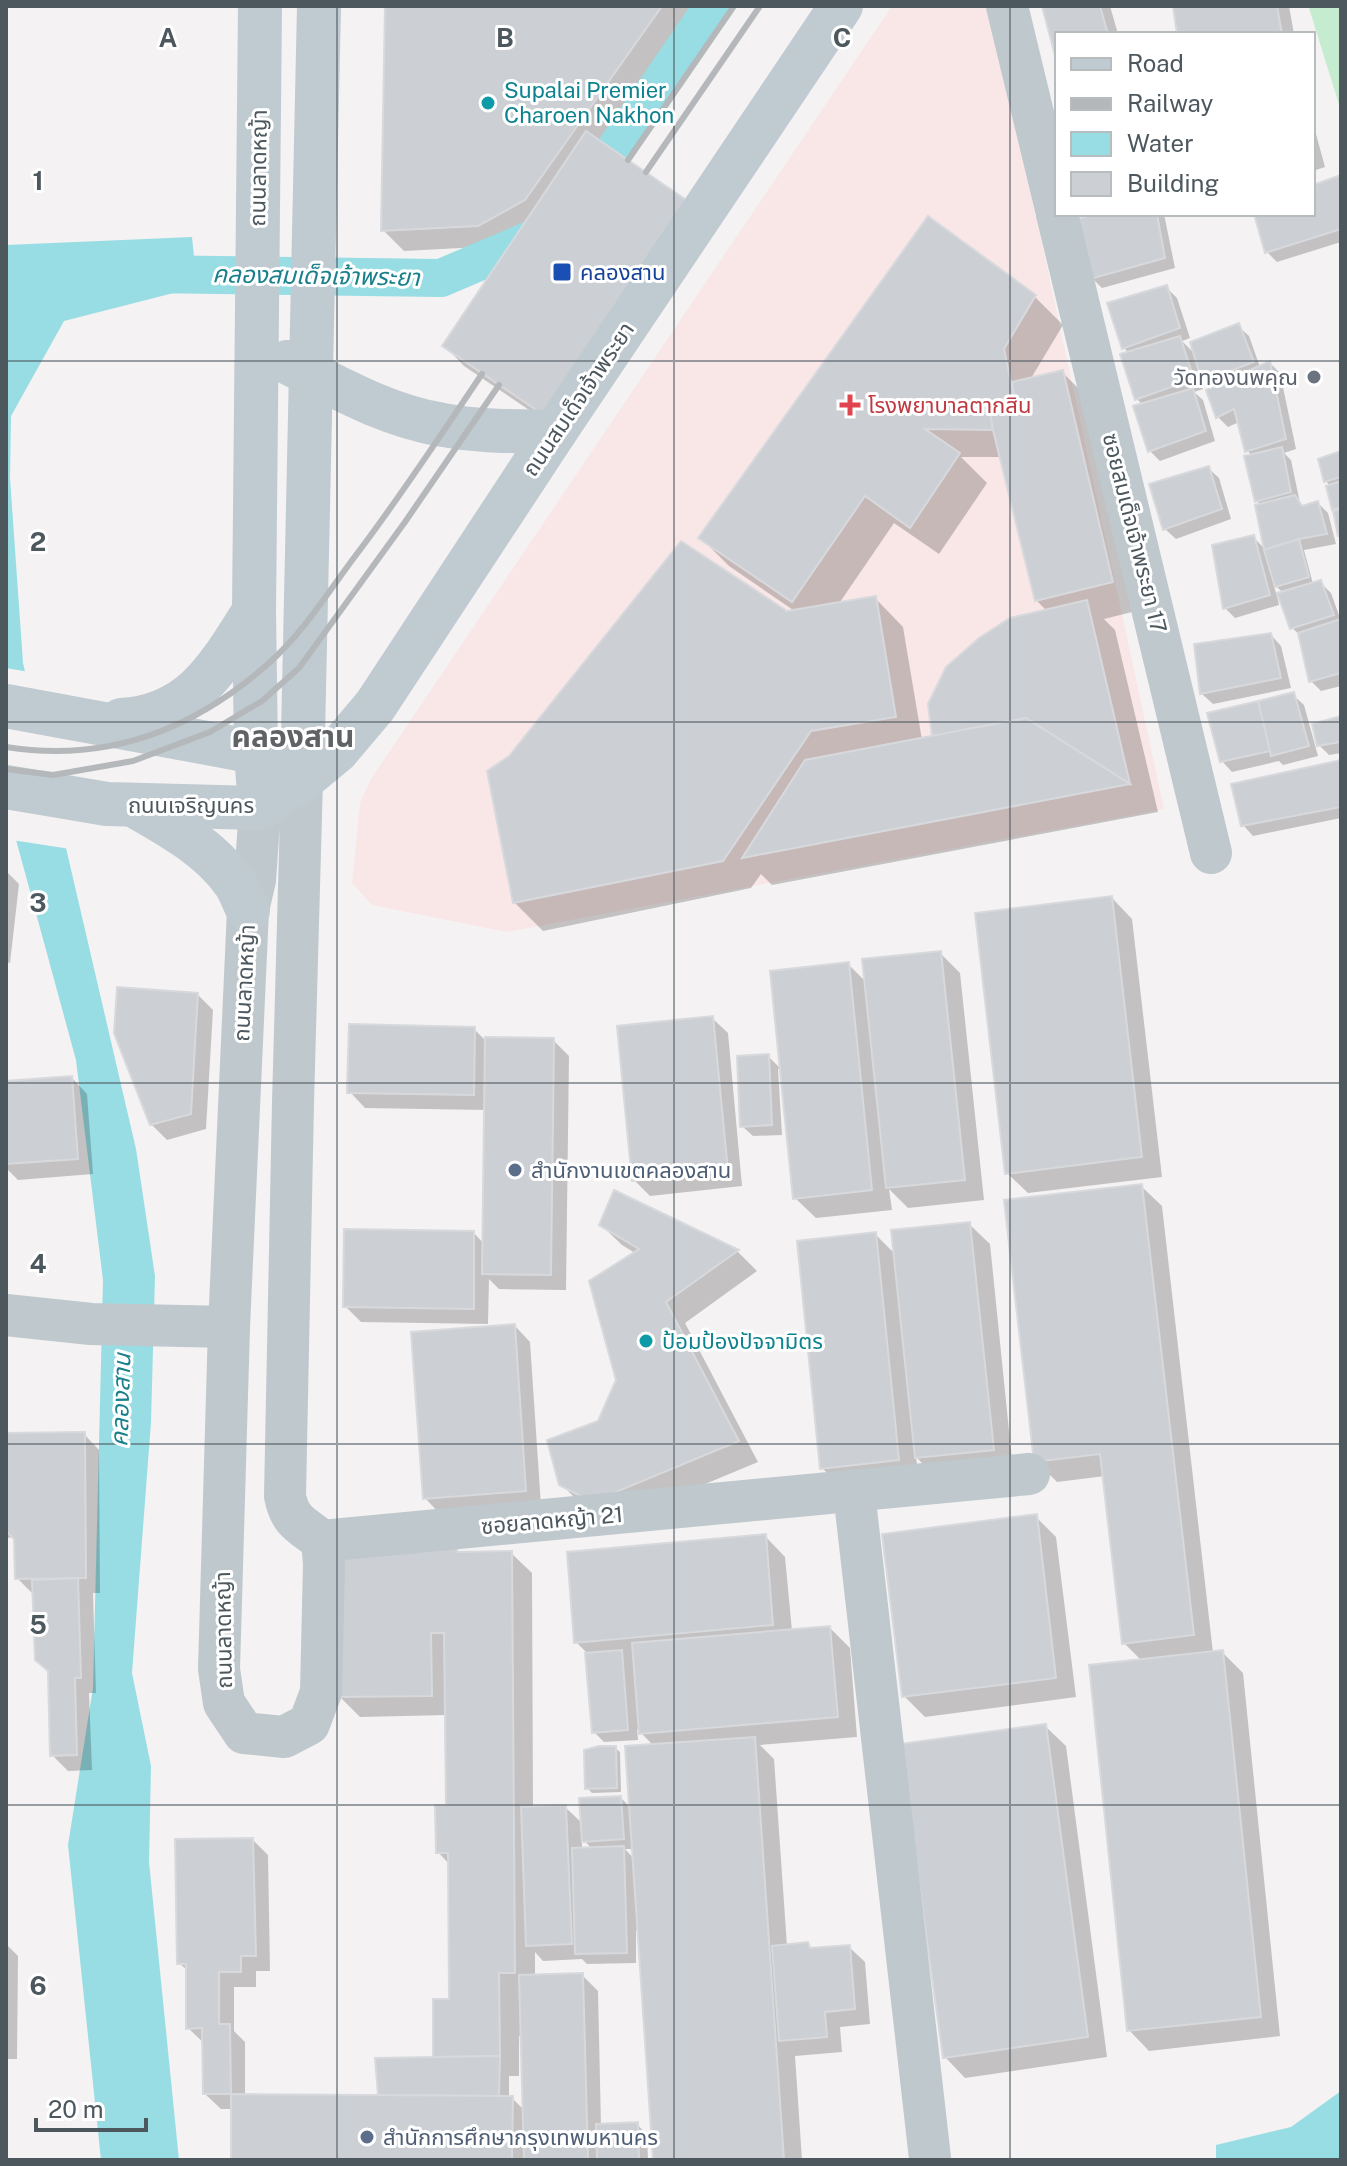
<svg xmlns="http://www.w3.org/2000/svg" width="1347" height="2166" font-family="'Public Sans','Noto Sans Thai',sans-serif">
<rect width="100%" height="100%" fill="#f4f2f2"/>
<path fill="#f9e7e7" d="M892,6H987L996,31L1164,809L507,932L372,905L352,883L360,803L371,779Z"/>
<path fill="#c6ecd0" d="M1315,6H1341V111L1309,8Z"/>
<g fill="#98dde4">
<path d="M192,237L197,287L64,321L11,416L10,478L23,663L136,1149L155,1276L151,1422L132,1673L151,1766L149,1862L179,2160H101L68,1845L93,1688L103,1280L76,1060L6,803V245Z"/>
<path d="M1341,2091V2160H1216V2145L1291,2127Z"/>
</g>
<path fill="#f4f2f2" d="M6,668L29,672L70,849L12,840L6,818Z"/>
<g fill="#0003" fill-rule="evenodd">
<path d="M387,6H696L600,143L569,437L464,366L444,345L518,235L499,246L404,251L383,230Z"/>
<path d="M1044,6H1110L1118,34H1057V55Z"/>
<path d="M1175,6H1289L1294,34H1179Z"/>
<path d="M1313,123L1325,167L1313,171Z"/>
<path d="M1341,178V242L1277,262L1267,252L1256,214H1313V187Z"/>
<path d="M1084,214H1164L1175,268L1102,288L1092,278L1088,218Z"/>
<path d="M1167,288L1177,298L1190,338L1182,341L1196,355L1238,326L1249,336L1260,367L1270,363L1280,373L1296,449L1284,453L1291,460L1300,503L1305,507L1318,503L1328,513L1336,544L1304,550L1313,584L1320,582L1331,593L1341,621V686L1321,691L1311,681L1301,636L1292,628L1280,595L1277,596L1279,605L1235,618L1225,608L1253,537L1266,550L1261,506L1257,501L1252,456L1247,450L1239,422L1228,427L1218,417L1212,389L1199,376L1203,389L1194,392L1203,400L1215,441L1160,461L1150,451L1143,405L1137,399L1129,353L1124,348ZM1273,583L1280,590L1284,593L1277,596Z"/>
<path d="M1035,297L1063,325L1030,380L1062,372L1091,401L1140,610L1104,619L1115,630L1158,812L772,885L761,874L751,888L543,931L514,902L787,614L796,612L729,566L701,538ZM961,457H1002L1036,600L1047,611L935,737L922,740L903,627L875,598L838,605L894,523L939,554L987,483Z"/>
<path d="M1341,454V535L1337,512L1333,509L1331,487L1326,481Z"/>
<path d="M1208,468L1219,478L1231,519L1176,539L1165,529Z"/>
<path d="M1271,635L1281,646L1291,688L1213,704L1202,694Z"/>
<path d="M1293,695L1304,705L1318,756L1283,765L1279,761L1232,772L1222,761Z"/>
<path d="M1341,718V753L1329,755L1319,745Z"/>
<path d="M1341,762V818L1253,836L1243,825Z"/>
<path d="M6,871L19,884L10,963L6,962Z"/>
<path d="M1112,898L1132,919L1162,1177L1028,1193L1007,1173Z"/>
<path d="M940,953L960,973L984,1200L908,1208L889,1189L892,1210L816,1218L795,1198L848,964L867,983Z"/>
<path d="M198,995L213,1010L206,1129L167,1140L151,1124Z"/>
<path d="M712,1018L728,1033L742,1186L650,1196L634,1180Z"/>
<path d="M474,1029L485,1040H553L569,1056L566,1290L499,1289L489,1279L488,1324L361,1322L345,1306L474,1233L484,1244L486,1110L365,1108L350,1092Z"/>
<path d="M768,1056L781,1069H778L782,1135L753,1136L742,1126Z"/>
<path d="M72,1078L87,1094L93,1174L18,1180L6,1168V1083Z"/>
<path d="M1141,1186L1162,1206L1213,1653L1222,1652L1243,1673L1280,2036L1149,2051L1129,2030L1142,1661L1124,1643L1105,1476L1057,1482L1036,1461Z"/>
<path d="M615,1193L738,1252L757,1271L685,1323L758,1462L614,1522L582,1505L561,1484L600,1422L618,1380L635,1253L622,1245L601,1225Z"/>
<path d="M969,1224L990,1244L1013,1470L937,1478L916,1457L919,1480L843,1488L822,1468L875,1234L896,1255Z"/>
<path d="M515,1326L530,1342L541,1506L440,1514L425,1498Z"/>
<path d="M84,1434L99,1450L100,1593H93L96,1693H89L92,1770L68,1771L52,1755L50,1673L37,1660L33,1594L17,1578L14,1537L6,1538V1435Z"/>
<path d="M1036,1517L1056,1537L1076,1697L925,1717L904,1696Z"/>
<path d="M765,1536L785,1557L792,1631L830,1628L850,1648L857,1737L760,1745L774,1759L787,1946L807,1945L812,1950L849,1947L865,1962L870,2024L840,2027L842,2052L795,2056L802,2160H655L639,1930H636V1963L587,1964L582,1959L543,1961L535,1952V1976L582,1975L598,1991L601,2126L637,2124L647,2135L648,2160H233V2109H221L205,2094V2044L188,2028V1971L179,1963L253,1840L268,1855L270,1971H256V1987H234V2031L245,2042V2096L380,2097L377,2060L435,2059V2001H451L450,1865L438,1852L448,1807L447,1715L360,1717L340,1697L454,1547L461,1554L511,1553L532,1573L533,1808L565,1807L583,1824L621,1798L631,1808L654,1746L637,1729L638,1740L604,1742L594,1732L587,1653L576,1642ZM582,1838L592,1849H582ZM625,1849H634V1859ZM519,2036H523L524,2110L512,2098H509V2076H519Z"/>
<path d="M1045,1726L1066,1746L1107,2057L965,2078L945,2057Z"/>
<path d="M615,1748L620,1752L621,1792L592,1793L587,1788Z"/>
<path d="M6,1944L18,1956L17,2059H6Z"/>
</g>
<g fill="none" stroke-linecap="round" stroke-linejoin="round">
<path stroke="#98dde4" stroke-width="38" d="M143,274L441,278L563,226L713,6"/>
</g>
<g fill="#cccfd4" stroke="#d7d9dc" stroke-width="2">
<path d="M385,6H662L525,200L478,226L381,231Z"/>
<path d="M1042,6H1100L1108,34H1057V63Z"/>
<path d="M1173,6H1277L1282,34H1177Z"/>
<path d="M586,131L692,204L548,418L442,346Z"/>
<path d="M1341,175V229L1265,253L1254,214H1313V185Z"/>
<path d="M1094,214H1157L1165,258L1090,279L1074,220Z"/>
<path d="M928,216L1036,295L1004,349L1016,407L990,412L993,430L925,429L960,453L910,528L865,496L792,602L698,538Z"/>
<path d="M1167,285L1180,328L1122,349L1107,303Z"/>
<path d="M1239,323L1254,362L1202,382L1190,342Z"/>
<path d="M1180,336L1194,379L1135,400L1120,354Z"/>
<path d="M1270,361L1286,439L1245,452L1234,409L1216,418L1206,390Z"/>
<path d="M1063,370L1113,582L1035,601L993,430L990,412L1016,407L1012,382Z"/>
<path d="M1193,388L1206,431L1148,452L1133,406Z"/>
<path d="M1282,447L1291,492L1255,502L1244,456Z"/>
<path d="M1341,451V477L1324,482L1318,459Z"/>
<path d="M1209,466L1222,509L1163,530L1149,484Z"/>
<path d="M1341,481V507L1332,510L1326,486Z"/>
<path d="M1295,495L1302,506L1318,501L1327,534L1299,539L1264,550L1255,505Z"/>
<path d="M1341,509V535L1338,536L1333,511Z"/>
<path d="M1254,535L1270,595L1223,609L1212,545Z"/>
<path d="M1299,539L1309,577L1275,587L1264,550Z"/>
<path d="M681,541L787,611L876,596L896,717L811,731L723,861L513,903L487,771L509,756Z"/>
<path d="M1321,580L1334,615L1290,629L1277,593Z"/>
<path d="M1087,600L1130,784L1026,718L932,736L928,704L946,667L979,638L1010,618Z"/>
<path d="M1341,619V673L1309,682L1298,633Z"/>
<path d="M1271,633L1281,678L1200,694L1194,644Z"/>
<path d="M1294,692L1309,746L1271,756L1258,701Z"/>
<path d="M1258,701L1270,751L1220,762L1207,713Z"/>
<path d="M1341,716V742L1317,746L1312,724Z"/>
<path d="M1026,718L1130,784L742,858L805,760Z"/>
<path d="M1341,760V807L1241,826L1231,784Z"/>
<path d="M1112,896L1142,1157L1005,1174L975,913Z"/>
<path d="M941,951L965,1180L886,1188L862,959Z"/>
<path d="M849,962L872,1190L793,1199L770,971Z"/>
<path d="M117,987L198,993L191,1114L150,1125L114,1033Z"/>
<path d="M713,1016L728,1171L632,1181L617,1026Z"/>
<path d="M349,1024L475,1027L474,1095L347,1093Z"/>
<path d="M485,1037L554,1038L551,1275L482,1274Z"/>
<path d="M769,1054L772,1125L740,1127L737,1056Z"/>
<path d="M72,1076L78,1159L6,1164V1081Z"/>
<path d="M1142,1184L1194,1635L1122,1644L1100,1454L1034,1462L1004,1200Z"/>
<path d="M614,1190L739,1250L666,1302L739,1441L592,1502L559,1485L547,1440L598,1421L616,1380L589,1281L639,1249L599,1225Z"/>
<path d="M970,1222L994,1450L915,1458L891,1230Z"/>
<path d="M344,1229L474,1231V1309L343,1307Z"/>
<path d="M876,1232L899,1460L820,1469L797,1241Z"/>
<path d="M515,1324L526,1491L423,1499L411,1332Z"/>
<path d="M85,1432L86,1578L15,1579L14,1539L6,1531V1433Z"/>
<path d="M1037,1514L1056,1678L902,1697L882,1534Z"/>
<path d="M766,1534L773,1625L574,1643L567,1552Z"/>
<path d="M454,1545L458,1552L512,1551L515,1973H499L500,2056L433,2057V1999H449L448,1853H436L435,1805H446L444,1633H431L432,1696L337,1697L336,1547Z"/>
<path d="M78,1578L81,1678H75L77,1755L50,1756L48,1671L35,1660L32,1580Z"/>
<path d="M830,1626L838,1717L639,1734L632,1643Z"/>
<path d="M622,1650L628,1730L592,1733L585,1653Z"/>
<path d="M1223,1650L1261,2017L1127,2031L1089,1665Z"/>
<path d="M1046,1724L1088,2037L943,2058L900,1744Z"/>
<path d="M755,1737L784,2160H653L625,1746Z"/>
<path d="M599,1746H616L617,1788L585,1789L584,1750Z"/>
<path d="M621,1796L624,1839L582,1842L579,1798Z"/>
<path d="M566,1805L572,1944L526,1946L521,1807Z"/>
<path d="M253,1838L256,1956H241V1972H219V2024H230L231,2094H203L202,2028L186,2029V1964H177L175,1839Z"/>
<path d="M624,1846L627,1953L575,1954L572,1848Z"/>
<path d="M808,1942L810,1948L850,1945L855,2009L825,2012L827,2037L779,2041L772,1946Z"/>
<path d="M583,1973L588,2160H524L519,1975Z"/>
<path d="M500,2056L499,2096L378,2095L375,2058Z"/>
<path d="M231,2094L513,2096L512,2160H231Z"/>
<path d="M638,2122L639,2160H597L596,2124Z"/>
</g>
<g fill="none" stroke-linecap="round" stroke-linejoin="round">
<g stroke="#bfc8cd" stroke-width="42">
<path d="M1007,6L1057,213"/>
<path d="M1057,214L1211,853"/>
<path d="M260,808L255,880L248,910L229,1327L219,1669L224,1703L244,1733L284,1737L309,1724L321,1692L324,1563L322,1541C303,1525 290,1523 285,1496L293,1102L302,780"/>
<path d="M6,1315L91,1324L229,1327"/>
<path d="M854,1492L930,2158"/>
<path d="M322,1541L1029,1474"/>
</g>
<g stroke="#c0cad1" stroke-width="44">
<path d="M287,362C337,387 387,416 443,425C480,432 518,431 555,432"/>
<path d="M6,706L256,752L280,766"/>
<path d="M121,720C193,716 219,666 254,611"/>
<path d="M302,780L319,6"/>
<path d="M6,787L107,804L260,808L302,780L337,751L375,706L555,432L841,6"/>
<path d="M135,806C170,826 210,848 234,882C240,890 243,901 248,910"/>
<path d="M260,808L256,752L254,611L260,6"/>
</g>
<g stroke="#b5b8bb" stroke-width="6">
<path d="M628,160L734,6"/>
<path d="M646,172L760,6"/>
<path d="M6,747C106,763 194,730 269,663C302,634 327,594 353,559C399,499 440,436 482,374"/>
<path d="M6,769L53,775L133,761L210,732L262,701L299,668L405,522L499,385"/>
</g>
</g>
<path fill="none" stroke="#4c575e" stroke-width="2" stroke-opacity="0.55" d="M337,6V2160M674,6V2160M1010,6V2160M6,361H1341M6,722H1341M6,1083H1341M6,1444H1341M6,1805H1341"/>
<g fill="#0f9aa8" stroke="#fff" stroke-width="3">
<circle cx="488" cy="103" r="8"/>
<circle cx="646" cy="1341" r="8"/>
</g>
<rect fill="#1a4fb4" stroke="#fff" stroke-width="3" x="552" y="262" width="20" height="20" rx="4"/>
<circle fill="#6b7280" stroke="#fff" stroke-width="3" cx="1314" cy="377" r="8"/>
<path fill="#e0444e" stroke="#fff" stroke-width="3" d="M846 393h8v8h8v8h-8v8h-8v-8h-8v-8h8z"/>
<g fill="#5c6f8a" stroke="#fff" stroke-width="3">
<circle cx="515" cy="1170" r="8"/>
<circle cx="367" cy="2137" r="8"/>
</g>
<g text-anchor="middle" stroke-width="6" stroke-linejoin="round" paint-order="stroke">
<g font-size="22" fill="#0d838f" stroke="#fff" text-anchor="start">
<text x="504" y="98">Supalai Premier<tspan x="504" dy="25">Charoen Nakhon</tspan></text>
<text x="662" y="1349">ป้อมป้องปัจจามิตร</text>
</g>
<g font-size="22" fill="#4c575e" stroke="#fff">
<text transform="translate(258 168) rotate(-89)" y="8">ถนนลาดหญ้า</text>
<text transform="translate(578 399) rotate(-56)" y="8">ถนนสมเด็จเจ้าพระยา</text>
<text transform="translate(1135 533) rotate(76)" y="8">ซอยสมเด็จเจ้าพระยา 17</text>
<text x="191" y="813">ถนนเจริญนคร</text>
<text transform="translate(244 983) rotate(-87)" y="8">ถนนลาดหญ้า</text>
<text transform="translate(552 1520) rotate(-5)" y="8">ซอยลาดหญ้า 21</text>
<text transform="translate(223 1630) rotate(-91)" y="8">ถนนลาดหญ้า</text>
</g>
<g font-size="22" fill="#164399" stroke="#fff" text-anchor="start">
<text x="580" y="280">คลองสาน</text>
</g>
<g font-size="22" fill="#5b616d" stroke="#fff" text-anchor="end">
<text x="1298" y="385">วัดทองนพคุณ</text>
</g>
<g font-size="22" fill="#be3a42" stroke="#fff" text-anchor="start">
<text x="868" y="413">โรงพยาบาลตากสิน</text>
</g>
<g font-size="22" fill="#4e5e75" stroke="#fff" text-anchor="start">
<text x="531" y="1178">สำนักงานเขตคลองสาน</text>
<text x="383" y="2145">สำนักการศึกษากรุงเทพมหานคร</text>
</g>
<g font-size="24" font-style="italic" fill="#1a808b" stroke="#fff">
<text transform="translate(316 276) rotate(1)" y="8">คลองสมเด็จเจ้าพระยา</text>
<text transform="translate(121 1400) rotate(-88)" y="8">คลองสาน</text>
</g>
<g font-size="30" font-weight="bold" fill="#5f6366" stroke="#fff">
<text x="293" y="747">คลองสาน</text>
</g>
</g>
<g font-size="26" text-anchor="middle" font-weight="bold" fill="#4c575e" stroke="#fff" stroke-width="6" stroke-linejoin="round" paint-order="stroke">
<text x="168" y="47">A</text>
<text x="505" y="47">B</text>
<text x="842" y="47">C</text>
<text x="38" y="190">1</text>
<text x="38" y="551">2</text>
<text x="38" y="912">3</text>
<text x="38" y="1273">4</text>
<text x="38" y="1634">5</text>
<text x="38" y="1995">6</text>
</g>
<rect width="1347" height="2166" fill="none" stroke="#4c575e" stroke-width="16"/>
<rect x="1055" y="32" width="260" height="184" fill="#ffffff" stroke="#b7bcbf" stroke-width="2"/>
<rect x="1071" y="58" width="40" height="12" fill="#c0cad1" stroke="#b7bcbf" stroke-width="2"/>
<text x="1127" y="72" font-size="24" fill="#4c575e">Road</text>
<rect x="1071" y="98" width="40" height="12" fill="#b5b8bb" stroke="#b7bcbf" stroke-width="2"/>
<text x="1127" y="112" font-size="24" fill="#4c575e">Railway</text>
<rect x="1071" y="132" width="40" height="24" fill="#98dde4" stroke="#b7bcbf" stroke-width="2"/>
<text x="1127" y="152" font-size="24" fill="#4c575e">Water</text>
<rect x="1071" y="172" width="40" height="24" fill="#cccfd4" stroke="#b7bcbf" stroke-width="2"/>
<text x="1127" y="192" font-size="24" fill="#4c575e">Building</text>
<path d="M36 2118v12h110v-12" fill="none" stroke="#4c575e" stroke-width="4"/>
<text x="48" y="2118" font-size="24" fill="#4c575e" stroke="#ffffff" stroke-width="6" paint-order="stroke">20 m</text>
</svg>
